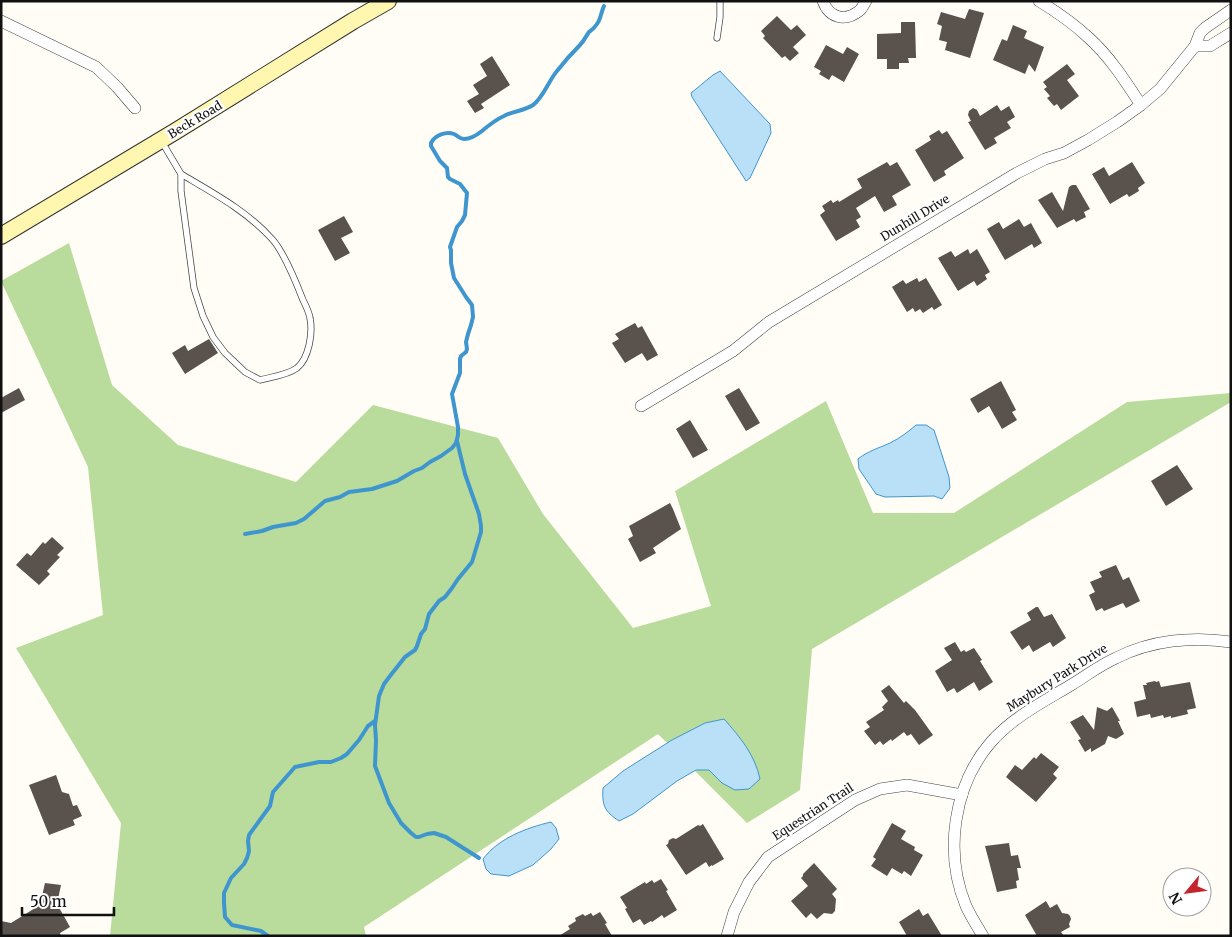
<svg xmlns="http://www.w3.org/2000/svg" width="1232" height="937" font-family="Merriweather,serif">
<rect width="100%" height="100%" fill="#fffdf5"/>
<path fill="#b9dc9c" d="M69,243L112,385L178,445L296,482L373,405L498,438L543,514L633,628L711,606L675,491L826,401L873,513H954L1127,402L1231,393V402L812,649L800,790L747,823L658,734L364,927L366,936H110L121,823L16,648L103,615L88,467L1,281Z"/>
<g fill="#b9e0f7" stroke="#3f96cf">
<path d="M720,71L770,124L771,133L750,178L746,181L692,97L691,93L713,75Z"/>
<path d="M916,425H926L934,430L949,477L950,488L942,499L934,496L885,497L876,494L859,469L858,459C868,451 879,448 890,443C900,438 908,432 916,425Z"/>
<path d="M724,719C740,737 755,755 760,779L749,789L735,790L722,783L709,770H696L677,781L633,814L619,821C604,811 602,805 603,788L623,771L672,740L705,723Z"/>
<path d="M551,822L556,828L559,839L551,849L533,865L509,876L491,874L486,869L483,859C499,838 526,828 551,822Z"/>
</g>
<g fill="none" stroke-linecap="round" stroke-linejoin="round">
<g stroke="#3f96cf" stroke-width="4">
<path d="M457,441L465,474L479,514L481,526V532L472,562L458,579L452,588L445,597L439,601L429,614L425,629L421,634L417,646L415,650L405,657L390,676L384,684L379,696L375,725L376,740L375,766L389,803L401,823L411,833L416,837H419L427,834L434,833L446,837L479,858"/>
<path d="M245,534L262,531L273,527L296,523L304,519L325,501L340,497L349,492L372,489L397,481L414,471L422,468L430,462L441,456L452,448L456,443L458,435V427L452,394L460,373V359L461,356L466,352L467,349L466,342L468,334L471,325L473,317L472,305L466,297L454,278L451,263V250L450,247L457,227L462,221L465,215L467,193L460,184L450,179L448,177L447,168L440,161L431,146V143C435,135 446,131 454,134C458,136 460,139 464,139C471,139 477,135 482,131C489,125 495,120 504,116C513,111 524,111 533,105C543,98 549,80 557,71C564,62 572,53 580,45C584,41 586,36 589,32C592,30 595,27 597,24C601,19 601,12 604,6"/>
<path d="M268,936L261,931L232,925L225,917L224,903V893L231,878L244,864L247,858L249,851L248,841L249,835L270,806L273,792L295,767L319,762H331L341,758L347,754L359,740L368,726L375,721"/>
</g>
</g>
<g fill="#5a524d">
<path d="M969,9L984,13L970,58L945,50L947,42L939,40L942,26L937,24L941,12L965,19Z"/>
<path d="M777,16L791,30L797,25L806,35L793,47L799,53L790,61L785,56L782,58L763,38L765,36L761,31Z"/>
<path d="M901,22H915L916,58H908L909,63H899V69H887V59H877V34L901,33Z"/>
<path d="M1013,25L1027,31L1024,38L1044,47L1035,72L1029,64L1025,74L993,60L1002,39L1007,41Z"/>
<path d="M826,45L843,54L847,47L859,54L844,82L832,75L829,80L819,74L821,71L814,67Z"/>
<path d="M492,56L510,85L481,104L484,108L475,113L467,101L479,94L473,85L487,76L480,64Z"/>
<path d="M1067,64L1075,74L1067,80L1079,96L1061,110L1057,104L1054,106L1047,98L1050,96L1044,89L1047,87L1043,82Z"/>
<path d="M997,105L1001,111L1009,106L1015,117L1007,122L1011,128L994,138L997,143L985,150L968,122L971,121L968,115L969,111L973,108L977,110L980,116Z"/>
<path d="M939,130L942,134L947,131L964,158L944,171L946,175L934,182L915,150L931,140L929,136Z"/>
<path d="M887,162L890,166L897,162L911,185L892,196L897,205L884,212L875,196L856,208L861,217L856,220L860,227L836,241L820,215L825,211L822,206L831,200L833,203L838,200L839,202L862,188L857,179Z"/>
<path d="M1132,162L1145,183L1138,188L1139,191L1129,197L1127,194L1110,204L1092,174L1104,167L1109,176Z"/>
<path d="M1072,185H1076L1090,209L1084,212L1086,217L1076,222L1074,219L1057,228L1038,200L1052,192L1063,211L1069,187Z"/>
<path d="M344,216L353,232L341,238L350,253L335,261L318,230Z"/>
<path d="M1019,219L1024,227L1031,223L1042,243L1034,248L1032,244L1005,260L987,229L999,222L1003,229Z"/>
<path d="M968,249L970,254L977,249L990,272L985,275L987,279L977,286L974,281L958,291L938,258L951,251L955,257Z"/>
<path d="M917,278L919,282L926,278L942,305L934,310L932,307L923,313L920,309L915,312L913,308L907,312L892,287L903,280L906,284Z"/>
<path d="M635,323L638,328L642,326L658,355L647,361L642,353L625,363L612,343L619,339L615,334Z"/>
<path d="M209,339L218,353L185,374L172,353L185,345L188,351Z"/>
<path d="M1001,381L1016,410L1012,412L1017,420L1002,429L989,406L978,413L970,399Z"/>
<path d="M19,388L25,400L1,413V398Z"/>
<path d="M739,388L760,423L746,431L725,396Z"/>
<path d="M690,420L708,450L693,458L676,429Z"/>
<path d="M1177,465L1193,489L1166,506L1151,481Z"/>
<path d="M670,503L673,509L681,529L653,548L656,553L640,562L628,539L633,536L629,526Z"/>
<path d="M52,537L64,548L57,555L60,557L47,571L50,574L39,585L16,565L27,553L31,556L43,542L45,544Z"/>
<path d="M1116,565L1123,580L1129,577L1140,601L1126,608L1123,603L1104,611L1102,608L1096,611L1089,595L1095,592L1090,582L1102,577L1099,572Z"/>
<path d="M1036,607H1038L1044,617L1052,614L1066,638L1053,647L1050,642L1033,652L1029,645L1022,650L1010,632L1031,620L1027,613Z"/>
<path d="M955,642L961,652L964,650L966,652L974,648L982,660L980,661L993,682L979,691L974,682L957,693L954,688L947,692L935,671L952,660L944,648Z"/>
<path d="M1155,681L1156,682L1159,681L1161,687L1190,682L1196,708L1187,710L1188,714L1171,718V716L1164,718L1163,715L1151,718L1150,714L1137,717L1134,702L1146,699L1143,685H1147L1146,683Z"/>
<path d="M889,685L904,703L906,701L915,710L933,735L919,745L911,734L907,736L904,732L892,741L891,739L883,745L880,741L875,745L864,731L870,727L866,722L884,710L882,707L888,701L881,691Z"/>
<path d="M1097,707L1107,711L1112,707L1120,721H1118L1124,734L1116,739L1108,736L1105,744L1091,752V748L1085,752L1078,740L1081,739L1070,722L1083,715L1094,730Z"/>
<path d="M1041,753L1059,767L1053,774L1057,778L1036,802L1006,777L1015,765L1022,770L1034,757L1036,759Z"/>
<path d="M56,775L62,792L69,794L73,806L77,805L82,816L73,820L75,825L49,835L29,785Z"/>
<path d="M892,823L906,831L901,839L915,847L914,850L923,855L911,876L904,871L902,874L892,868L887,876L871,866L876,859L873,857Z"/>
<path d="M703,824L724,859L712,866V865L709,867L706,862L686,875L666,845L668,844L669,840L673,838L676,839L698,825L700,826Z"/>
<path d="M1009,843L1011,856L1018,855L1021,868H1017L1019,880L1016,881L1017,888L997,892L985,846Z"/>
<path d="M814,863L837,889L832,894L836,899L835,911L832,914L824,913L817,919L811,913L806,918L791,901L808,886L801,878L803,876V874Z"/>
<path d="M661,879L668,890L666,891L677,910L664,918L662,915L652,922L651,921L644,925L640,919L633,923L625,909L627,908L620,897L645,882L646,884L652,880L654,883Z"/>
<path d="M45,883L61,885L57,904L70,927L60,933L61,936H1V921L11,923L40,905Z"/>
<path d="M1046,901L1050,908L1057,904L1062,913L1068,914L1070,916L1071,919L1069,924L1070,927L1061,932L1064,936H1037L1025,915Z"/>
<path d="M919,909L923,916L928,913L942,936H907L899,922Z"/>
<path d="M600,912L607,923L605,924L612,936H559L570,929L568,926L576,921L575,918L583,914L585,916L591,913L593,916Z"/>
</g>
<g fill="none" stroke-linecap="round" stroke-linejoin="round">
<defs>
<g id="lane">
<path d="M717,38L720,17V1"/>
<path d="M162,142L181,174V191L194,288L203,316L213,337L225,353L245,372L260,380C271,377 288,375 297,368C309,358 313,333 310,318C309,312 306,306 303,300C296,282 284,252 272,239C247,211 213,193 181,174"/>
</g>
<g id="street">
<path d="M823,1C829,18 845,22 859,11C862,9 864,4 866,1"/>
<path d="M1039,1C1057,12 1074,24 1089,38C1110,57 1126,82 1141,105"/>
<path d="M1,21L96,67L117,87L135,108"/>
<path d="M1195,46H1210L1231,33"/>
<path d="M641,406L733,351L769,322L1017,173L1045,159L1064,153L1088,140L1117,122L1141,105L1160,89L1195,46L1200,33L1205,28L1231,10"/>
<path d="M727,936L734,912L749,882L768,857L855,800L880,789L907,785L962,795"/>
<path d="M983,936C977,926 971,917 966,906C944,853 953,786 991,742C1013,717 1043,702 1071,685C1086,676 1100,665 1116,658C1151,640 1193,636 1231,642"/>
</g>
<path id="secondary" d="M1,236L176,131L353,21L388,1"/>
</defs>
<use href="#lane" stroke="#444" stroke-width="7"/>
<use href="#street" stroke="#444" stroke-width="12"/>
<use href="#secondary" stroke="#333" stroke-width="18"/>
<use href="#lane" stroke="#fff" stroke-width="5.5"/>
<use href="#street" stroke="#fff" stroke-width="11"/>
<use href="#secondary" stroke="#fff6b0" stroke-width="16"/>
</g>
<g text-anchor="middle" stroke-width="5" stroke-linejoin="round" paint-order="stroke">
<g font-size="12" fill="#111" stroke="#fff">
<text transform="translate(195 120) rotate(-31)" y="4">Beck Road</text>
<text transform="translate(915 218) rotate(-31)" y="4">Dunhill Drive</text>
<text transform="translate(1057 678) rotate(-32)" y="4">Maybury Park Drive</text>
<text transform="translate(813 812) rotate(-33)" y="4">Equestrian Trail</text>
</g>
</g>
<rect width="1232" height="937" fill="none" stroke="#111111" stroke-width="5"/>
<g transform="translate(1187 892) rotate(241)"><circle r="24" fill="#ffffff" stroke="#a0a0a0"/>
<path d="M0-4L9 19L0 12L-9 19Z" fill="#c4262e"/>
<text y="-8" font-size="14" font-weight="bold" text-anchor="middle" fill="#111111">N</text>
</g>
<path d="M22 907v8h92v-8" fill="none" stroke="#111111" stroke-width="2.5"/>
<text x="30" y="907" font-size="15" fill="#111111" stroke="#ffffff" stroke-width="4" paint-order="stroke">50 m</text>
</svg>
